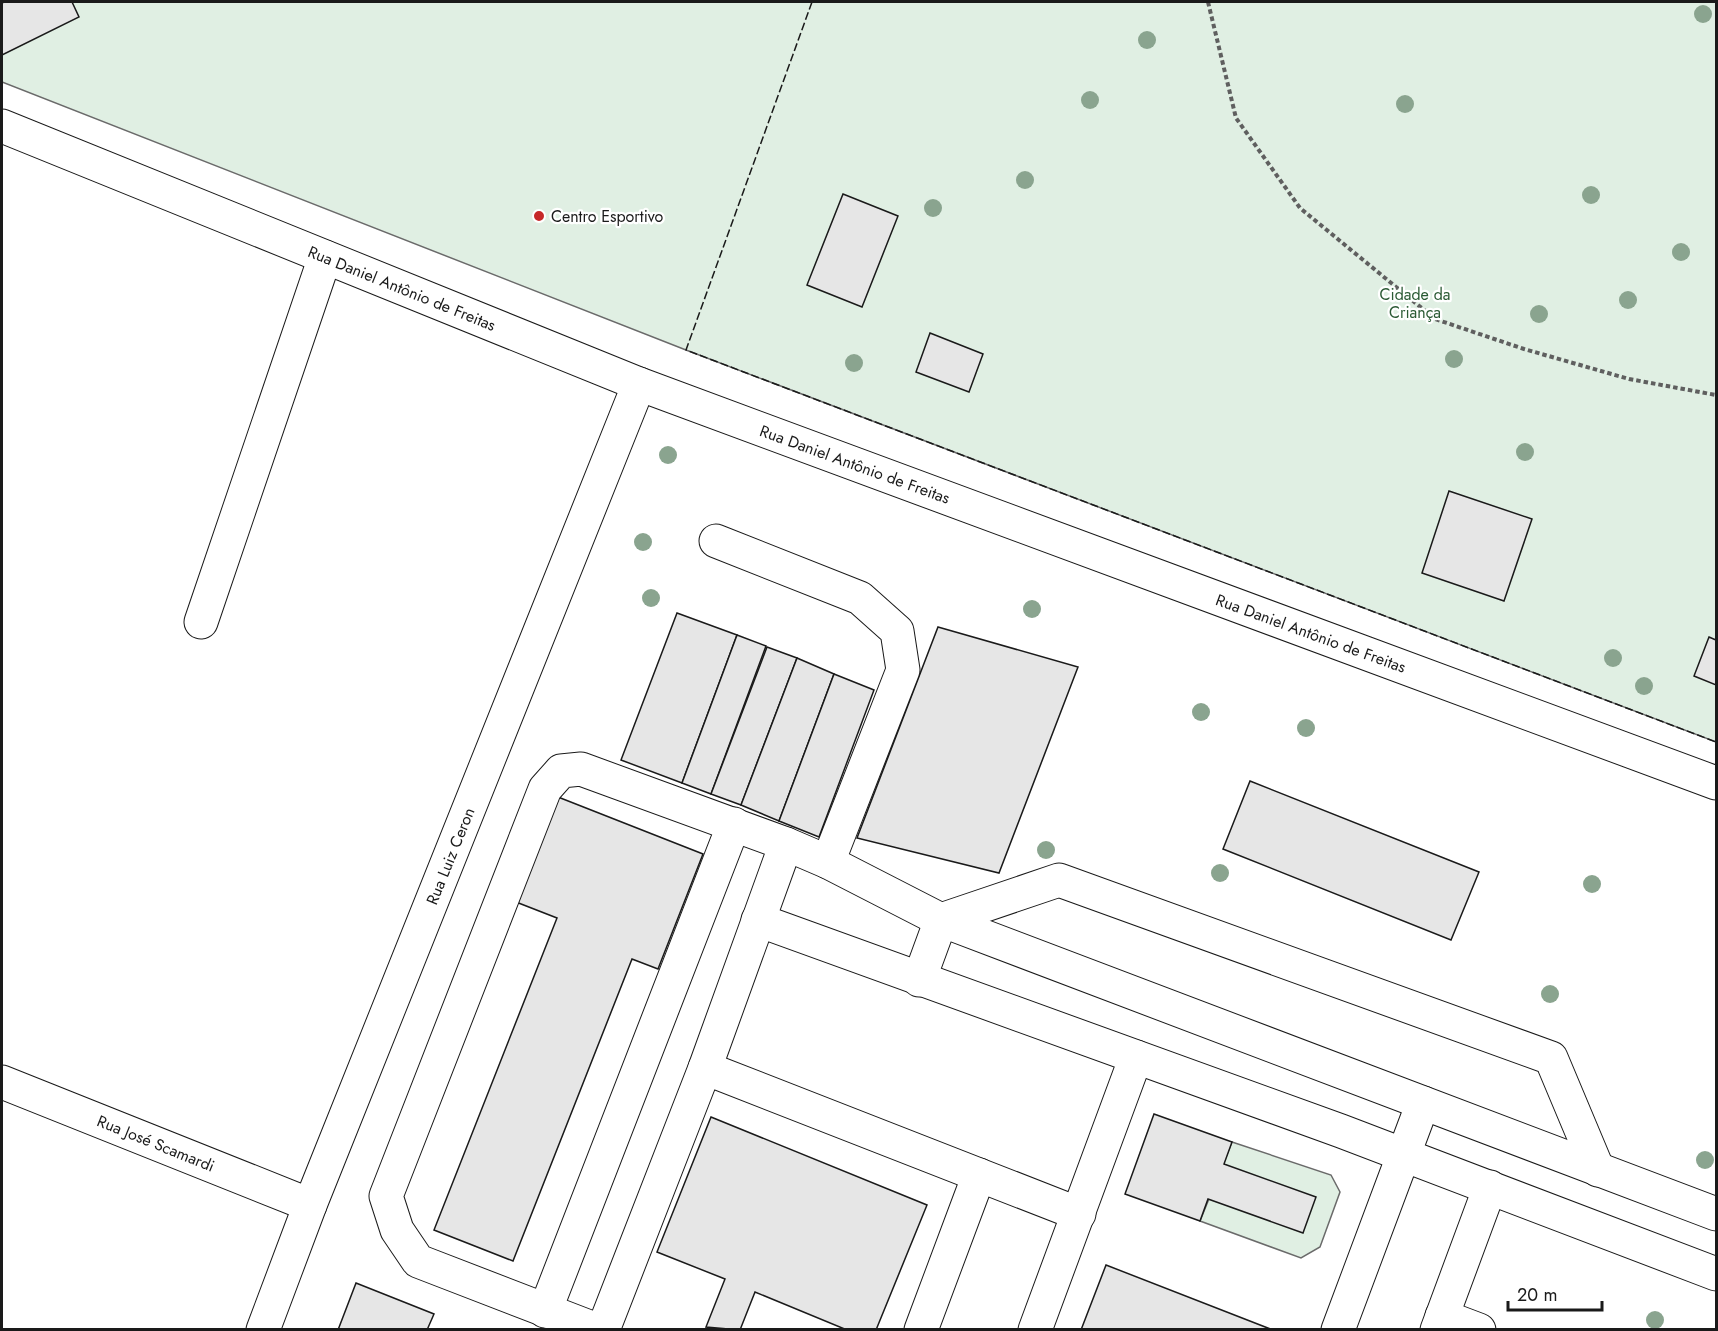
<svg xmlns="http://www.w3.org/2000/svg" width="1718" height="1331" font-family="Jost,sans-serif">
<rect width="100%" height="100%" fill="#fff"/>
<g fill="#e0efe3" stroke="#6a6a6a" stroke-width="1.5">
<path d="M2,2H1716V742L686,350L2,82Z"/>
<path d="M1232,1142L1331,1175L1340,1192L1320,1247L1301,1258L1200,1221Z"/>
</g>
<g fill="#e6e6e6" stroke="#1a1a1a" stroke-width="1.5">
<path d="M4,2H72L79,17L2,55V3Z"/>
<path d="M843,194L898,216L862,307L807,285Z"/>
<path d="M930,333L983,354L969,392L916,372Z"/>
<path d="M1449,491L1532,519L1504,601L1422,573Z"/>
<path d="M677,613L737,635L682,783L621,760Z"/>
<path d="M938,627L1078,667L999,873L857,838Z"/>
<path d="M737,635L766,646L711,794L682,783Z"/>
<path d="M1709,637L1716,640V685L1694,676Z"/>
<path d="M767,647L797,658L741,805L711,794Z"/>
<path d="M797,658L834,674L779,821L741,805Z"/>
<path d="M834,674L874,690L819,837L779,821Z"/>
<path d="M1250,781L1479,872L1451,940L1223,849Z"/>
<path d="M558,797L703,854L658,969L632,959L513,1261L434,1230L557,918L516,902Z"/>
<path d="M1154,1114L1232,1142L1224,1164L1316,1197L1303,1233L1208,1199L1200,1221L1125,1194Z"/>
<path d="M711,1117L927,1205L876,1330H847L755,1292L740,1330L706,1327L725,1279L657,1252Z"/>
<path d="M1106,1265L1273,1330H1081Z"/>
<path d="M356,1283L434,1314L427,1330H338Z"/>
</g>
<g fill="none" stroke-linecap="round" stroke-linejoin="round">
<defs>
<g id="minor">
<path d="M2,126L639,384L1716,783"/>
<path d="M716,541L860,598L897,631L903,670L828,862"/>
<path d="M201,622L325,257"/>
<path d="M758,920L1341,1131L1716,1274"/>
<path d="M919,980L941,920L1059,880L1551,1058L1598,1170"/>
<path d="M705,1068L1079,1214"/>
<path d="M2,1082L310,1205"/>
<path d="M545,1311L734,824"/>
<path d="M1442,1316L1479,1330"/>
<path d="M263,1330L310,1205L639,384"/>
<path d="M597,1330L418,1261L397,1230L386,1196L545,789L561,771L581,769L786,844L828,862L941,920L1716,1214"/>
<path d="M603,1330L705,1068L786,844"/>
<path d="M921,1330L979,1175"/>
<path d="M1035,1330L1136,1057"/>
<path d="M1338,1330L1423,1103"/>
<path d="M1437,1330L1490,1187"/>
</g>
</defs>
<use href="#minor" stroke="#1a1a1a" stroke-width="35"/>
<path stroke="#5f5f5f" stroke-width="4" stroke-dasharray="4.5 3" stroke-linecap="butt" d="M1208,2L1236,118L1300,208L1435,319L1524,349L1629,379L1716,395"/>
<use href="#minor" stroke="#fff" stroke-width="33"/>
<path stroke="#1a1a1a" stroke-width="1.5" stroke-dasharray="8 3" stroke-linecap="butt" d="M812,2L686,350L1716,742"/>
</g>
<g fill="#8aa48f">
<circle cx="1703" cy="14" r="9"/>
<circle cx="1147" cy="40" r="9"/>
<circle cx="1090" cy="100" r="9"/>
<circle cx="1405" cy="104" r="9"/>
<circle cx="1025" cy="180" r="9"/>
<circle cx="1591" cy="195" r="9"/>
<circle cx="933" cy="208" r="9"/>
<circle cx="1681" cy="252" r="9"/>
<circle cx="1628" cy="300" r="9"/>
<circle cx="1539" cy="314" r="9"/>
<circle cx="1454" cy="359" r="9"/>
<circle cx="854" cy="363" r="9"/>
<circle cx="1525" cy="452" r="9"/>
<circle cx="668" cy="455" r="9"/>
<circle cx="643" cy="542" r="9"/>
<circle cx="651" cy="598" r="9"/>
<circle cx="1032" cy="609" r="9"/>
<circle cx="1613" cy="658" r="9"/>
<circle cx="1644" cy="686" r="9"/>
<circle cx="1201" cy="712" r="9"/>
<circle cx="1306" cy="728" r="9"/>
<circle cx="1046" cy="850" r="9"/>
<circle cx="1220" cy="873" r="9"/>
<circle cx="1592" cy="884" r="9"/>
<circle cx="1550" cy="994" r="9"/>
<circle cx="1705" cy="1160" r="9"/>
<circle cx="1655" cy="1320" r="9"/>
</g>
<circle fill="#c62828" stroke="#fff" stroke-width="2" cx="539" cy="216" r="6"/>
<g text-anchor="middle" stroke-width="4.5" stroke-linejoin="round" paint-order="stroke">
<g font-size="16" fill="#1a1a1a" stroke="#fff" text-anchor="start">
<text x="551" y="222">Centro Esportivo</text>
</g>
<g font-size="16" fill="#1a1a1a" stroke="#fff">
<text transform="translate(402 288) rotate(22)" y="6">Rua Daniel Antônio de Freitas</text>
<text transform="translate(855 464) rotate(20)" y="6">Rua Daniel Antônio de Freitas</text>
<text transform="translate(1311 633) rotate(20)" y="6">Rua Daniel Antônio de Freitas</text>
<text transform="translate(450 856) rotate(-68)" y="6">Rua Luiz Ceron</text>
<text transform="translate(156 1143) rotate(22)" y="6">Rua José Scamardi</text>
</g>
<g font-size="16" fill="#2b5a34" stroke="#fff">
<text x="1415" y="300">Cidade da<tspan x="1415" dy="18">Criança</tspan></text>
</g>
</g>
<rect width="1718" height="1331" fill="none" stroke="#1a1a1a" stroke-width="6"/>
<path d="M1508 1301v9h94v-9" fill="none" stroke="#1a1a1a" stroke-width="3"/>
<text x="1517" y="1301" font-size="18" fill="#1a1a1a" stroke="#ffffff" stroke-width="4.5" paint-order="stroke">20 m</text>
</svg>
